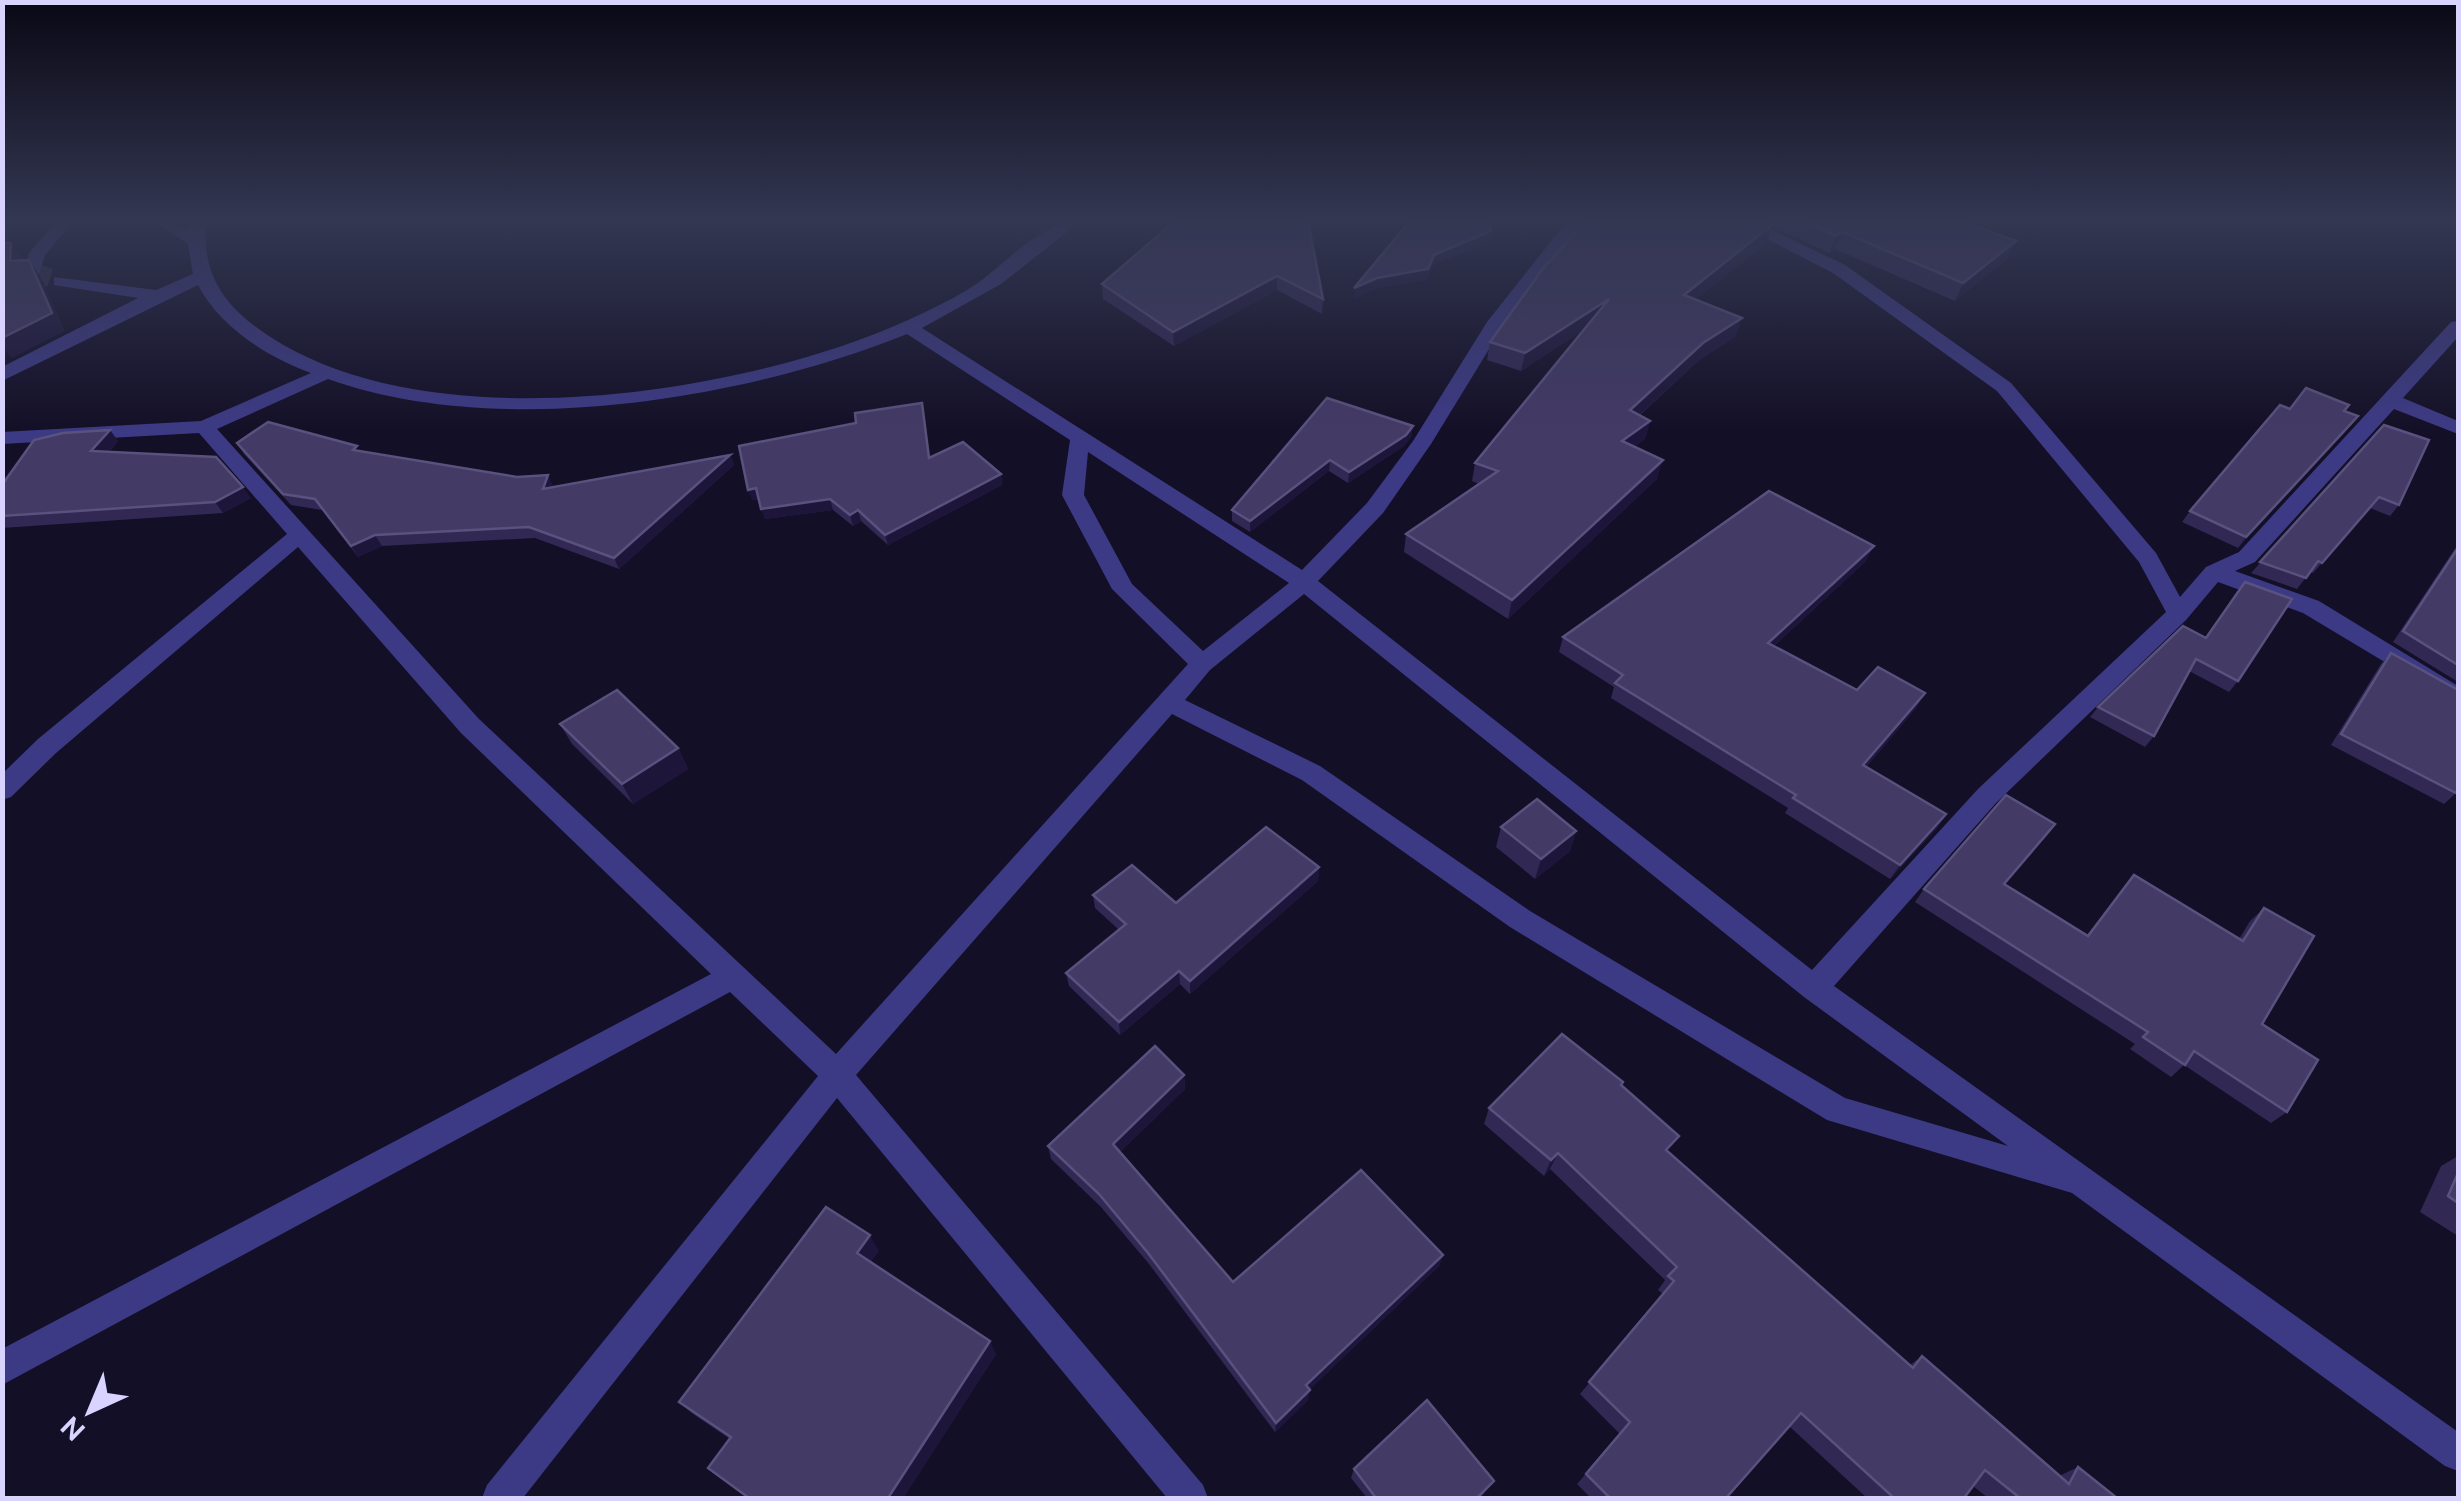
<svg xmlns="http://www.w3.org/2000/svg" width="2461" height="1501" font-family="Ubuntu,sans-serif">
<rect width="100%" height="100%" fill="#130f26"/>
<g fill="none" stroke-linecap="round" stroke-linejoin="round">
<path stroke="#312d47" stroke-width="19" stroke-dasharray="19 10" stroke-linecap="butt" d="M32,272L60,281"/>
<g fill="#3d3a85" fill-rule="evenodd">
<path d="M57,221H74L45,255L38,276H26L28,254Z"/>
<path d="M154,221H173L188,230L190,221H206C201,276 226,309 272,338C421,433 682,400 842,346C885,331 928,313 967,290C1004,268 1038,221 1081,221L1001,284L922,328L1302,570L1367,503L1413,441L1487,322L1567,221H1583L1502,328L1431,444L1383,513L1318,581L1812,970L1978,789L2166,612L2139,562L1997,391L1833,273L1732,221H1753L1845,265L2011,383L2156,553L2180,597L2206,567L2239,552L2451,322L2458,321V337L2403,398L2458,421V434L2394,409L2255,562L2235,571L2319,601L2458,686V706L2303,613L2218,582L2186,620L1996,803L1834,986L2458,1432V1471L2445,1466L2072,1193L1827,1120L1510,927L1302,780L1172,714L856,1075L1203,1485L1208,1498H1167L837,1098L523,1498H482L487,1485L818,1076L730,992L2,1385V1349L711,974L461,733L298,547L56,753L11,797L2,800V774L38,739L287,534L199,433L2,444V432L201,421L311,373C267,357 220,327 198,285L2,381V367L138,298L60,286L54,285V277L156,290L193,274L188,244ZM907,334L1070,440L1062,495L1112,589L1188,664L836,1054L479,719L217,429L328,379C498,440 743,400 907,334ZM1088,452L1289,583L1203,651L1132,584L1084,495ZM1304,594L1804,997L2008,1146L1845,1098L1530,911L1320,766L1185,700L1210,670Z"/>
</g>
</g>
<g fill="#312854">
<path d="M1175,221L1323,299L1322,314L1277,290L1174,346L1103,299L1102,284Z"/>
<path d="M1587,221H1961L2007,259L1955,301L1835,249L1829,253L1772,226L1767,243L1695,300L1736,336L1698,361L1640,415L1650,421L1645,439L1634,447L1657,479L1508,619L1404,552L1406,534L1479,484L1472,481L1475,463L1582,331L1521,371L1487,360L1490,342Z"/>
<path d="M1963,221H2055L2047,227Z"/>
<path d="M1327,398L1413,426L1411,437L1404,446L1348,483L1329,471L1250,532L1232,521V510Z"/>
<path d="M2290,409L2344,411L2358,416L2238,548L2182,522L2190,511Z"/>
<path d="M2384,425L2399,505L2390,516L2370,508L2313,573L2310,572L2297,589L2251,573Z"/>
<path d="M110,430L118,441L109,452L251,498L223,513L2,528V485Z"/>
<path d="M237,443L360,451L553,486V488L730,455L734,465L619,569L535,538L382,546L358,557L322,510L291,505L244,454Z"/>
<path d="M930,457L1001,474L1002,485L888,545L861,521L853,526L833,510L765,519L759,499L752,500Z"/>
<path d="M2458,544V682L2393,642Z"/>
<path d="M1866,561L1774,646L1857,690L1917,707L1866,767L1946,814L1937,828L1890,879L1785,813L1788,808L1611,698L1614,687L1559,652L1563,637Z"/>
<path d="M2183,626L2238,681L2229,692L2189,671L2154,736L2145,747L2090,717L2098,707Z"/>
<path d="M2391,653L2456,793L2444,804L2331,745L2381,664Z"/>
<path d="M560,724L678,748L688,769L633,804L572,744Z"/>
<path d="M1501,827L1576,831L1570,851L1535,879L1496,847Z"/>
<path d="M1319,867L1318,881L1190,994L1180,984L1120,1035L1069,986L1066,973L1119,930L1095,908L1093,895L1176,903Z"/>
<path d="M2134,875L2239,939L2250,921L2264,908L2262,1024L2287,1112L2271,1123L2184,1065L2171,1077L2130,1049L2135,1044L1915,902L1924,889L2005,885L2087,935Z"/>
<path d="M1184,1075L1185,1089L1120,1152L1233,1282L1443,1255L1439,1266L1309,1390L1308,1400L1275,1432L1149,1264L1101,1207L1051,1159L1048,1146Z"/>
<path d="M1622,1086L1669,1152L1910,1365L1922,1356L2059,1476L2078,1467L2117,1498H1988L1973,1486L1964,1498H1867L1789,1426L1726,1498H1591L1577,1484L1620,1434L1580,1394L1663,1294L1658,1290L1665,1280L1550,1169L1544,1176L1484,1124L1489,1108Z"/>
<path d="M2458,1156V1236L2420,1212L2441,1166Z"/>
<path d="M879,1251L870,1262L996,1354L903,1498H748L730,1439L693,1414L679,1402Z"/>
<path d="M1354,1469L1494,1481L1480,1498H1367L1351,1478Z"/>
</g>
<g fill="#1d163a">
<path d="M1772,225L1767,243L1679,313L1684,295Z"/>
<path d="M1491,231L1490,242L1433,265L1427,280L1376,289L1353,299L1354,288Z"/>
<path d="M1842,232L1835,249L1829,253L1836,236Z"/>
<path d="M2016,241L2007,259L1955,301L1963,283Z"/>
<path d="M11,243L24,260L10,261Z"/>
<path d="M29,260L41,277L65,331L12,358L2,347V338Z"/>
<path d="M1277,276V290L1174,346L1173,332Z"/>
<path d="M1609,299L1604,317L1521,371L1525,353Z"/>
<path d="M1742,318L1736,336L1698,361L1625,428L1630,410L1703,343Z"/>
<path d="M2358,416L2350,427L2238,548L2246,537Z"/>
<path d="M1650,421L1645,439L1617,459L1622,441Z"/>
<path d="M1413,426L1411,437L1404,446L1348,483L1349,472Z"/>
<path d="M110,430L118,441L100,462L91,451Z"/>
<path d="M730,455L734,465L619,569L614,558Z"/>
<path d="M1330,460L1329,471L1250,532V521Z"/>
<path d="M1663,460L1657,479L1508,619L1512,600Z"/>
<path d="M1001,474L1002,485L888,545L885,535Z"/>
<path d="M548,475L553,486L549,500L543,489Z"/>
<path d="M243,487L251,498L223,513L215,502Z"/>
<path d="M756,488L759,499L752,500L748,490Z"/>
<path d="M830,499L833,510L765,519L761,509Z"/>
<path d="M858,510L861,521L853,526L850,515Z"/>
<path d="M375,535L382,546L358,557L351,546Z"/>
<path d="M1874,546L1866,561L1761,658L1768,643Z"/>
<path d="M1925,693L1917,707L1855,779L1863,765Z"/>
<path d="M678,748L688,769L633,804L622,784Z"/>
<path d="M1946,814L1937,828L1890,879L1900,865Z"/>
<path d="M1576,831L1570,851L1535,879L1541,859Z"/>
<path d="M1319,867L1318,881L1190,994V981Z"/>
<path d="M1179,971L1180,984L1120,1035L1119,1022Z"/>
<path d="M1184,1075L1185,1089L1115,1157L1113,1144Z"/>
<path d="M1558,1153L1550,1169L1544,1176L1551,1160Z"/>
<path d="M870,1235L879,1251L866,1268L857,1253Z"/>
<path d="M1443,1255L1439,1266L1304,1395L1306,1385Z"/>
<path d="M990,1341L996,1354L903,1498H888Z"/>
<path d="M1310,1390L1308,1400L1275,1432L1276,1423Z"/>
</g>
<g fill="#433a66" stroke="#5a527e" stroke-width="2.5">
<path d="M1175,221H1308L1323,299L1277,276L1173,332L1102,284Z"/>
<path d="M1410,221H1490L1491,231L1434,255L1428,269L1377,278L1354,288Z"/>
<path d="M1587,221H1763L1772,225L1684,295L1742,318L1703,343L1630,410L1650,421L1622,441L1663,460L1512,600L1406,534L1498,471L1475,463L1609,299L1525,353L1490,342L1544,267Z"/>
<path d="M1804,221H1961L2016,241L1963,283L1842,232L1836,236Z"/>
<path d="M2,243H11L10,261L29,260L52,313L2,338Z"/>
<path d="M2306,388L2349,405L2344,411L2358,416L2246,537L2190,511L2280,405L2290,409Z"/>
<path d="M1327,398L1413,426L1406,435L1349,472L1330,460L1250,521L1232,510Z"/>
<path d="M922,403L929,458L963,442L1001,474L885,535L858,510L850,515L830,499L761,509L756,488L748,490L739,446L856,423L855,413Z"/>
<path d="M268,422L357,446L353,450L517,477L548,475L543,489L730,455L614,558L529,527L375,535L351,546L315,499L283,494L237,443Z"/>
<path d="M2384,425L2429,440L2399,505L2379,497L2322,563L2318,561L2306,578L2260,562Z"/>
<path d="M110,430L91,451L216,457L243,487L215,502L2,516V485L34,440L63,433Z"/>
<path d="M1769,491L1874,546L1768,643L1857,690L1878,667L1925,693L1863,765L1946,814L1900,865L1793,798L1796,795L1615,683L1623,675L1563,637Z"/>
<path d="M2458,548V665L2403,631Z"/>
<path d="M2245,582L2292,599L2238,681L2196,659L2154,736L2098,707L2183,626L2206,638Z"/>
<path d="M2391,653L2458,690V788L2456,793L2341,734Z"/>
<path d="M617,690L678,748L622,784L560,724Z"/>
<path d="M2006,795L2055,824L2004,884L2088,936L2134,875L2243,941L2264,908L2314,936L2262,1024L2318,1060L2287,1112L2194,1051L2185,1065L2143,1037L2148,1032L1924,889Z"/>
<path d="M1537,799L1576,831L1541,859L1501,827Z"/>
<path d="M1266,827L1319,867L1190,981L1179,971L1119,1022L1066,973L1126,924L1093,895L1132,865L1176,903Z"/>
<path d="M1562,1034L1623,1082L1621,1085L1679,1136L1666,1150L1913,1368L1922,1356L2069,1484L2078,1467L2117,1498H2020L1985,1470L1964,1498H1894L1801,1413L1726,1498H1713L1712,1497L1710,1498H1610L1586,1474L1630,1422L1589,1382L1674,1281L1668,1276L1677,1267L1558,1153L1551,1160L1489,1108Z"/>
<path d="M1155,1046L1184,1075L1113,1144L1233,1282L1361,1170L1443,1255L1306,1385L1310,1390L1276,1423L1148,1253L1099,1194L1048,1146Z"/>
<path d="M2458,1173V1203L2448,1196Z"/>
<path d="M826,1207L870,1235L857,1253L990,1341L888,1498H749L708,1468L731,1437L679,1402Z"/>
<path d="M1427,1400L1494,1481L1477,1498H1376L1354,1469Z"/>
</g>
<linearGradient id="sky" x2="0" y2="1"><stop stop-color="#0a0815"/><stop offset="0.51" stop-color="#333752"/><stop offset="1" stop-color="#333752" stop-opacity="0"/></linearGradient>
<rect width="2461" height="431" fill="url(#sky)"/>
<rect width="2461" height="1501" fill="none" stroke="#d9d4ff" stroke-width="10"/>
<g transform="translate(90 1411) rotate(224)" stroke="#130f26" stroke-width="8" paint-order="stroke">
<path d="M0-8L18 38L0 25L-18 38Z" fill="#d9d4ff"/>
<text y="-15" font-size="28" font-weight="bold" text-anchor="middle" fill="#d9d4ff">N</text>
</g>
</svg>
